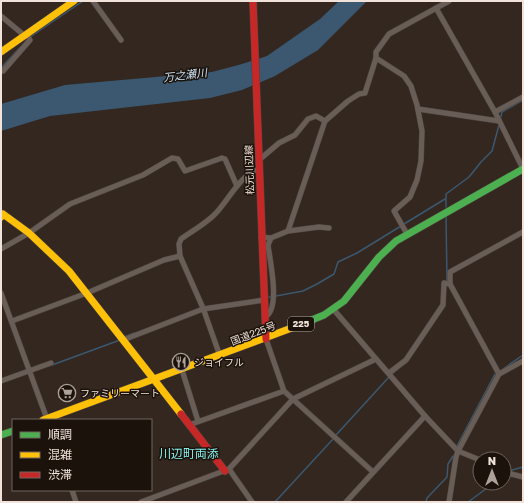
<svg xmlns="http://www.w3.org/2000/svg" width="524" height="503" font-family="'Golos Text','Noto Sans JP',sans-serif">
<rect width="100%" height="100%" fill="#332720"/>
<path fill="#3b5870" d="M339,1H367L318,50L275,76L242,90L210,98L50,116L1,131V104L65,85L212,72L242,64L267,56L320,19Z"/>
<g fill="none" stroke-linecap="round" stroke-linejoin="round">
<g stroke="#3b5870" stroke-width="1.5">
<path d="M30,37L83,1"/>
<path d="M1,68L27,40"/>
<path d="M500,120L502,112L523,100"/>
<path d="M446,207V194L469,177L481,162L492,151L499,125"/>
<path d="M446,215L447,281"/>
<path d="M404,224L445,199"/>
<path d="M276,296L303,291L317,284L334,274L338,262L357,253L401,226"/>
<path d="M268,297H273"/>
<path d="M124,337L134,333"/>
<path d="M52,365L120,340"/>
<path d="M503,369L523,355"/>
<path d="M391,375L398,369"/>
<path d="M336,435L389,377"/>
<path d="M457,446L495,374"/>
<path d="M508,471L523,467"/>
<path d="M275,502L334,438"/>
<path d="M426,502L427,498L447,477L448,464L453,456"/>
<path d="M468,502L494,483"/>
</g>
<defs>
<g id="street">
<path d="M93,1L121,40"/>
<path d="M436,8L495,112L523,169"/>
<path d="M1,16L25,36"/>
<path d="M376,58L404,76L411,86L417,105L422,131L421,161L417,180L410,197L394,211L407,234"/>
<path d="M1,70L3,71L30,40L27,34"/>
<path d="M418,109L499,121"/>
<path d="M495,112L523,97"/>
<path d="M259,160L279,143L295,135L308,119L316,116L325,121"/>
<path d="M288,231L319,227L329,228"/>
<path d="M261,237L271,238L288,231L325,121L348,101L359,94L365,93L376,58V52L389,34L449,1"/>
<path d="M1,249L29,233L70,204L143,175L172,158L178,159L185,171L222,158L225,159L237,186"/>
<path d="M1,293L47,419"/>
<path d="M334,310L425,416L458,451L480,460"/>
<path d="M265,317C281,309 270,261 268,245L271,238"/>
<path d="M12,321L87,293L164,260L180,256"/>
<path d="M266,339L284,391L373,472"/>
<path d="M123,340L203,309L264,300"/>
<path d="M220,356L203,308L180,256L179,244L181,239C192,231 207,223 216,213C227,202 243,171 259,170"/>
<path d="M182,370L198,421"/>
<path d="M389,373L406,360L443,305L444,283L450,284"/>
<path d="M499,374L450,284V272L523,232"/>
<path d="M1,381L51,363"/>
<path d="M189,425L284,391"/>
<path d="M229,469L252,502"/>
<path d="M504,472L523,477"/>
<path d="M72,490L76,502"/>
<path d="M141,502L229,469L293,399L376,359"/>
<path d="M346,502L425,416"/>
<path d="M449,502L456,457L458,451L499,374L523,361"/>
</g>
<g id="fast">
<path d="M297,326L324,315L344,301L379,257L396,241L523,169"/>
<path d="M1,435L13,431"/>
</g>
<g id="slow">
<path d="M1,52L74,1"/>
<path d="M1,217L3,214L29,233L69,271L181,414"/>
<path d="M43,420L297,326"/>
</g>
<g id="jam">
<path d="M253,1L266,339"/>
<path d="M181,414L225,471"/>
</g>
</defs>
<use href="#street" stroke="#4d433d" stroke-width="6"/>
<use href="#fast" stroke="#4d433d" stroke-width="8"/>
<use href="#slow" stroke="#4d433d" stroke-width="8"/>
<use href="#jam" stroke="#4d433d" stroke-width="8"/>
<use href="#street" stroke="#685e57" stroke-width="5"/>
<use href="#fast" stroke="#4caf50" stroke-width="7"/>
<use href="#slow" stroke="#ffc107" stroke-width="7"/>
<use href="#jam" stroke="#c62828" stroke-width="7"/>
</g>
<defs>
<symbol id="restaurant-ring" viewBox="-11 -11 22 22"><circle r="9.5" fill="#1b120c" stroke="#aea199" stroke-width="1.5"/><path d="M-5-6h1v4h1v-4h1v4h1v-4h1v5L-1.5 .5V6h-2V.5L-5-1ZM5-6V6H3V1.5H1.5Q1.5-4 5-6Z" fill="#aea199"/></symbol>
<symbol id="supermarket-ring" viewBox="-11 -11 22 22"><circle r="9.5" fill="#1b120c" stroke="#aea199" stroke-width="1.5"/><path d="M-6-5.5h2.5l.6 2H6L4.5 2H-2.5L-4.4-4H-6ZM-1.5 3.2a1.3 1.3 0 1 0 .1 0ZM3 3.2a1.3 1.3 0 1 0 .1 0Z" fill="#aea199"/></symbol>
</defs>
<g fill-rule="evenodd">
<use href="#restaurant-ring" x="171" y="352" width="20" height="20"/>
<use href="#supermarket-ring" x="57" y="383" width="20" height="20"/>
</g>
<g text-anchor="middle" stroke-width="3" stroke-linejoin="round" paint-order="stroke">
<rect fill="#1b120c" stroke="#b1a49c" stroke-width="1" x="288" y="317" width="26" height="14" rx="3"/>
<g font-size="9" font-weight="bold" fill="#f1e3da">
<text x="301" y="327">225</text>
</g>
<g font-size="10" fill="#f1e3da" stroke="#1b120c">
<text transform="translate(249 170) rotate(-92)" y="4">松元川辺線</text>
<text transform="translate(253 333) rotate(-21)" y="4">国道225号</text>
</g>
<g font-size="10" fill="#f1e3da" stroke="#1b120c" text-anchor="start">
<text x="194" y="366">ジョイフル</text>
<text x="80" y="397">ファミリーマート</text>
</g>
<g font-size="11" font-style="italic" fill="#cde3f6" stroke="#1b120c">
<text transform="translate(185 75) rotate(-7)" y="4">万之瀬川</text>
</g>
<g font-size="12" fill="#86f1ec" stroke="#1b120c">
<text x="189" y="458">川辺町両添</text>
</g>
</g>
<rect width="524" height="503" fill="none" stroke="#f1e3da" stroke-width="4"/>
<rect x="12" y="419" width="140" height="72" fill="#1b120c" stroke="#71665e"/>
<rect x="20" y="432" width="20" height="6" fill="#4caf50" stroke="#71665e"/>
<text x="48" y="439" font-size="12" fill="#f1e3da">順調</text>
<rect x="20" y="452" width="20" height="6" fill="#ffc107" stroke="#71665e"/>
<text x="48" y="459" font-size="12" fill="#f1e3da">混雑</text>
<rect x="20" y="472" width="20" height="6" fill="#c62828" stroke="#71665e"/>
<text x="48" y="479" font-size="12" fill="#f1e3da">渋滞</text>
<g transform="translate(492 471)"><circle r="19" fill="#1b120c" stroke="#71665e"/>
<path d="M0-3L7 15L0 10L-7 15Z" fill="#aea199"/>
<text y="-6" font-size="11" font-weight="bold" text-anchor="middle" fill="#f1e3da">N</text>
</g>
</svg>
